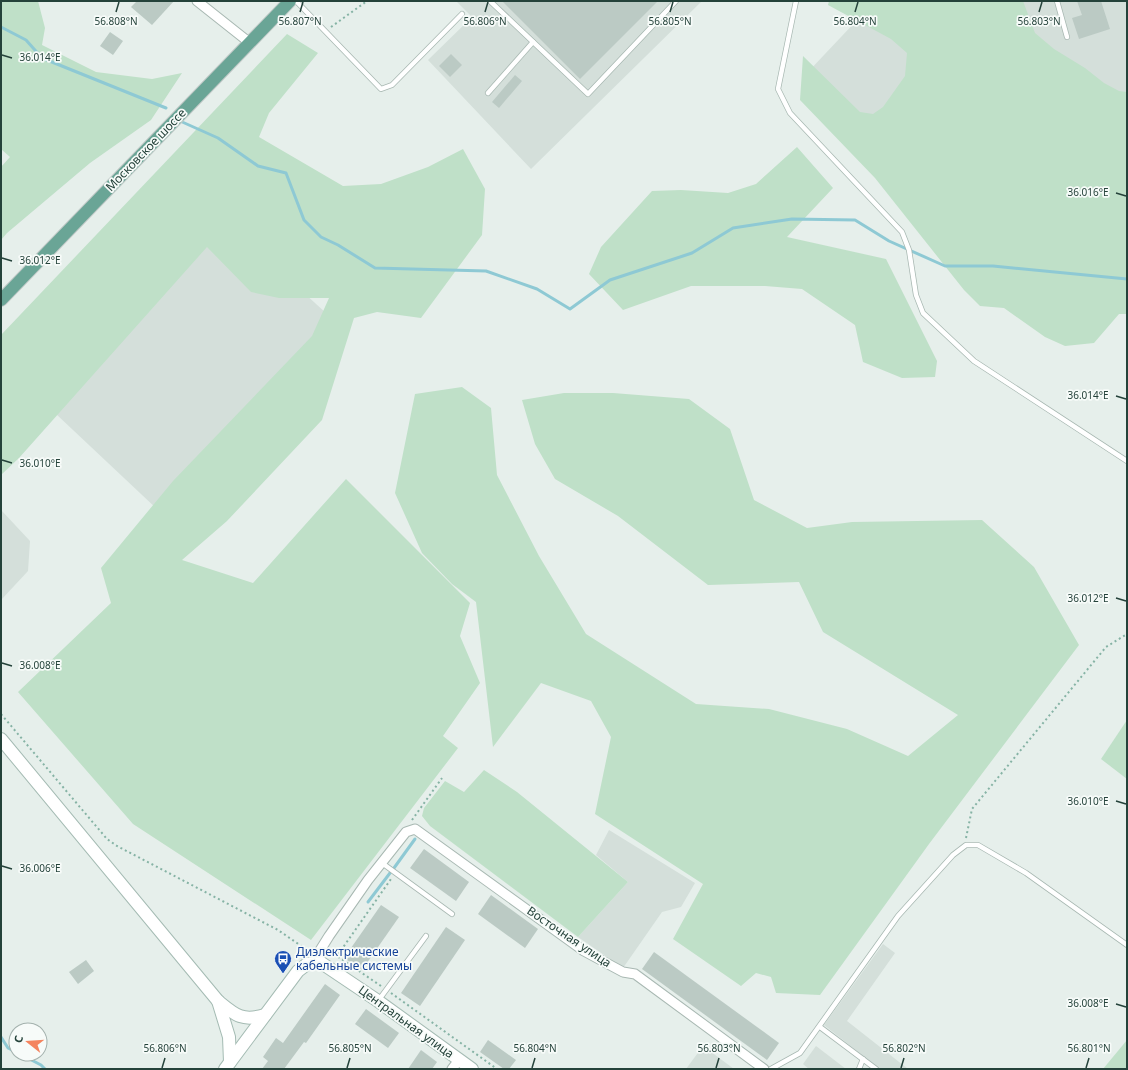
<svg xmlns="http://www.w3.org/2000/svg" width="1128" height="1070" font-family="'Noto Sans',sans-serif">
<rect width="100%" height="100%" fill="#e6efeb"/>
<g fill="#d4dfda">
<path d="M456,1H702L531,169L428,60L472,17Z"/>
<path d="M875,1H1127V246L979,249L807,73Z"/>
<path d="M216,213L337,323L158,510L39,398Z"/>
<path d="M1,510L30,541L28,571L1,600Z"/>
<path d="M609,830L695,883L681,907L662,912L623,968L578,937L628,882L596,855Z"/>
<path d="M883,944L895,953L847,1021L908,1069H880L824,1025Z"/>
<path d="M703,1046L734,1069H686Z"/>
<path d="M816,1046L846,1069H809L803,1064Z"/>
</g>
<g fill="#bfe0c8">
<path d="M1,1H38L45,28L42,45L96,72L152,79L182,73L151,120L90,163L7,233L1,240V167L10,157L1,149Z"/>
<path d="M829,1H1023L1035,33L1054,49L1085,68L1104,83L1119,91L1127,92V314H1119L1094,343L1065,346L1045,337L1004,308L980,306L964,290L875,178L800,100L803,56L860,112L873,114L883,107L905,76L907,53L891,39L828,5Z"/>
<path d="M287,34L318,53L269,113L259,137L343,186L381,184L428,167L463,149L485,189L482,235L421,318L377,312L354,318L322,420L227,521L182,560L253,583L346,479L470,603L460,636L480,683L443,736L458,748L311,940L133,824L18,692L111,603L101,568L173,481L312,336L329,298H279L251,292L207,247L19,458L1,475V335Z"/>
<path d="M797,147L833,188L787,237L886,259L937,361L935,377L902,378L863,362L855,325L802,289L765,286H691L623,310L589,274L601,247L652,191L681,190L728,193L756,184Z"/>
<path d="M462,387L491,408L497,475L539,556L586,634L696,704L769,709L847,729L908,756L958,715L823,632L799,582L708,585L618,516L555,479L535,444L522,400L564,393H613L689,399L730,429L754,500L807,528L852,522L982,520L1034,567L1079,645L929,844L820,995L776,993L771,977L756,973L741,986L673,939L703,884L595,814L611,737L591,701L541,683L493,747L476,602L452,584L422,553L395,493L415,394Z"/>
<path d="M1127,720V779L1101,759Z"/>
<path d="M484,770L517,792L628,882L578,937L430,826L422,816L424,808L445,781L464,792Z"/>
<path d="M1127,1040V1069H1103Z"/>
</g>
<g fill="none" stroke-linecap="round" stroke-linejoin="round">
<g stroke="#8ec9d4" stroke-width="3">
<path d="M1,27L26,40L42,58L166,108"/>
<path d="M180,121L218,138L258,166L286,173L304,220L321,237L338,245L375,268L486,271L537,289L570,309L610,280L692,253L733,228L792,219L855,220L889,241L945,266H993L1127,279"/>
<path d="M394,868L415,839"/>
<path d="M368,902L390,873"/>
<path d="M1,1037L8,1048L16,1052"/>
<path d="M20,1054L41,1065L45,1069"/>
</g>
</g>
<g fill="#bbcac4">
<path d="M137,1H174L152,25L131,7Z"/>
<path d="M502,1H658L580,79Z"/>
<path d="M1077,1H1101L1110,29L1079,39L1072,18L1082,15Z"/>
<path d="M110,32L123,41L113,55L100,46Z"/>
<path d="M451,54L462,65L450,77L439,66Z"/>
<path d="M515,75L522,81L499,108L492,102Z"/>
<path d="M424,849L469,882L456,901L410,868Z"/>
<path d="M491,895L538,929L525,948L478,914Z"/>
<path d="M381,905L399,917L362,970L344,958Z"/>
<path d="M446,927L465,940L420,1006L401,993Z"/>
<path d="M654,952L779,1043L767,1060L642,969Z"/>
<path d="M86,960L94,971L78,984L69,972Z"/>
<path d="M325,984L340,995L306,1043L304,1042L284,1069H262L268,1061L263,1057L276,1038L283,1043Z"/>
<path d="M366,1009L399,1033L388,1048L355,1024Z"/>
<path d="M488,1040L516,1060L509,1069H504L480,1052Z"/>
<path d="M421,1050L437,1062L432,1069H408Z"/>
</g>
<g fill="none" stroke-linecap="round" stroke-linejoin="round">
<defs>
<g id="lane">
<path d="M296,1L381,89L392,85L462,14"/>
<path d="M490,1L588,94L676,1"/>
<path d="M796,1L778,89L790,113L902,232L909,250L916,295L923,313L974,361L1127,461"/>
<path d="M1057,1L1067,37"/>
<path d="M488,93L533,42"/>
<path d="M382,863L452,914"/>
<path d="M378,1001L426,936"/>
<path d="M820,1027L876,1069"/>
<path d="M771,1069L800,1053L898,916L953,855L966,845H978L1026,873L1127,945"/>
<path d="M859,1069L863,1059"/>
</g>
<g id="street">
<path d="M197,1L250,43"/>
<path d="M320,962L319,952L329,936L368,880L406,832L415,829L584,951L623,972L635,974L764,1069"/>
<path d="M452,1069L459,1060"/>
</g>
<g id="secondary">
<path d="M1,739L218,1001C235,1015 242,1022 265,1015"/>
<path d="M218,1001L229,1037L230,1062"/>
<path d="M225,1069L298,971L307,964L320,962L378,1001L472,1069"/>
</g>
<path id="primary" d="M1,300L290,1"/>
</defs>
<use href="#lane" stroke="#a8b8b2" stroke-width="6"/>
<use href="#street" stroke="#a8b8b2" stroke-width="11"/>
<use href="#secondary" stroke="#a4bbb3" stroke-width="14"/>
<use href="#primary" stroke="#c2cac8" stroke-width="14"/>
<g stroke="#86b3a5" stroke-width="2" stroke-dasharray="2 3" stroke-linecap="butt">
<path d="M331,27L367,1"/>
<path d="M1,714L107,839L117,846L278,930L310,952"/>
<path d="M412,820L442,778"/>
<path d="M966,838L972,809L1106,647L1127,634"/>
<path d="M381,986L337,956L391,879"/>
<path d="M391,993L497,1069"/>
</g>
<use href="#lane" stroke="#fff" stroke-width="4.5"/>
<use href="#street" stroke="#fff" stroke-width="9"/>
<use href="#secondary" stroke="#fff" stroke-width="12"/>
<use href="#primary" stroke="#6aa596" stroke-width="12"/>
</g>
<path fill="none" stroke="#24423a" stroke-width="1.5" d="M116,12L119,2M300,12L303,2M485,12L488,2M670,12L673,2M855,12L858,2M1039,12L1042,2M2,55L12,58M1116,193L1126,196M2,258L12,261M1116,396L1126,399M2,460L12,463M1116,598L1126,601M2,663L12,666M1116,801L1126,804M2,866L12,869M1116,1004L1126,1007M162,1068L165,1058M347,1068L350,1058M532,1068L535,1058M716,1068L719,1058M901,1068L904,1058M1086,1068L1089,1058"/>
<defs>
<symbol id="bus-pin" viewBox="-11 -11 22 30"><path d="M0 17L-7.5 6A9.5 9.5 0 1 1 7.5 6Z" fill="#1a4fb4" stroke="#f7fbf9"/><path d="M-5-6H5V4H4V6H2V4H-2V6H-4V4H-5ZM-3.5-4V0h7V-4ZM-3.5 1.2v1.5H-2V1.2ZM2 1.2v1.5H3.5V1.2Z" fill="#fff"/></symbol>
</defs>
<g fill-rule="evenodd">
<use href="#bus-pin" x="273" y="949" width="20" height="27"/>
</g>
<g text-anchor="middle" stroke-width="3.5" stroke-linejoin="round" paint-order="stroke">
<g font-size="12" fill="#24423a" stroke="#f7fbf9">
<text transform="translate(146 150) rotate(-46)" y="4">Московское шоссе</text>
<text transform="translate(569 937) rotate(34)" y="4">Восточная улица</text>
<text transform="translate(406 1022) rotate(36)" y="4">Центральная улица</text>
</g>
<g font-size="12" fill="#164399" stroke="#f7fbf9" text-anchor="start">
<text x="296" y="956">Диэлектрические<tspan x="296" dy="14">кабельные системы</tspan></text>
</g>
</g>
<g font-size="10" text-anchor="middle" fill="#24423a" stroke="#f7fbf9" stroke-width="3.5" stroke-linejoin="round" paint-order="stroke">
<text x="116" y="25">56.808°N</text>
<text x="300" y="25">56.807°N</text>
<text x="485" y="25">56.806°N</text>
<text x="670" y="25">56.805°N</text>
<text x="855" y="25">56.804°N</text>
<text x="1039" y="25">56.803°N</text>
<text x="40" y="61">36.014°E</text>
<text x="1088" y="196">36.016°E</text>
<text x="40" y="264">36.012°E</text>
<text x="1088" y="399">36.014°E</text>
<text x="40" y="467">36.010°E</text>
<text x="1088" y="602">36.012°E</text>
<text x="40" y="669">36.008°E</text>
<text x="1088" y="805">36.010°E</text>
<text x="40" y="872">36.006°E</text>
<text x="1088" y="1007">36.008°E</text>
<text x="165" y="1052">56.806°N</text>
<text x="350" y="1052">56.805°N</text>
<text x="535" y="1052">56.804°N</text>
<text x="719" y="1052">56.803°N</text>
<text x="904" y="1052">56.802°N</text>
<text x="1089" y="1052">56.801°N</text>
</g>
<rect width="1128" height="1070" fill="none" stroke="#24423a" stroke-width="4"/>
<g transform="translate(28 1042) rotate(287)"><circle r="19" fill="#f7fbf9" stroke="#a3b1ad"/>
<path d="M0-3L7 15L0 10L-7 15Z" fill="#f4845f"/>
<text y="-6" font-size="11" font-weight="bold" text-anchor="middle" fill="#24423a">С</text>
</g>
</svg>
